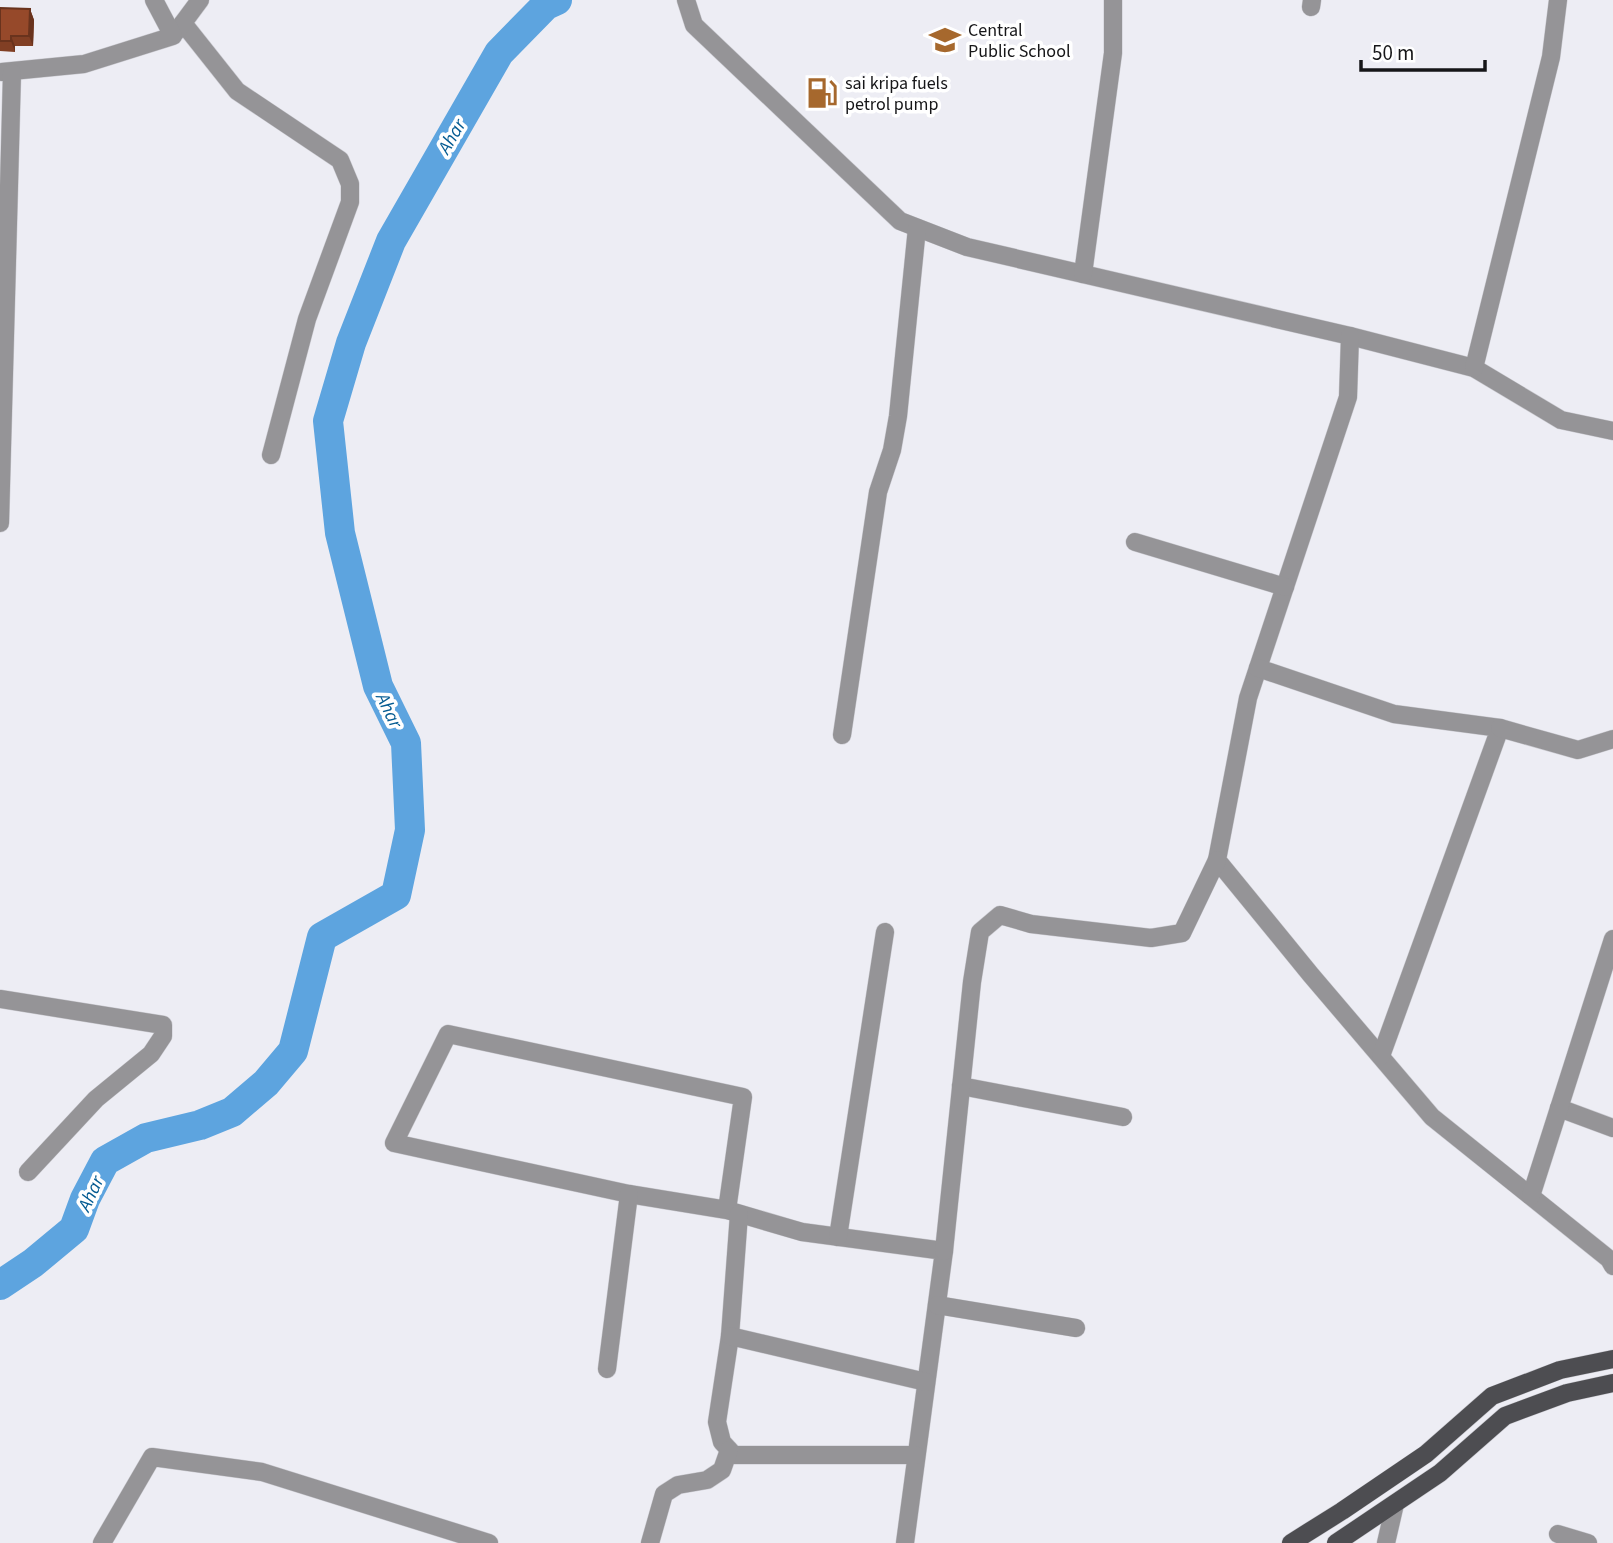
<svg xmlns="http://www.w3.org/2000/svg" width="1613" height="1543" font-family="'Source Sans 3',sans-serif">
<rect width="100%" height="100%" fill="#ededf4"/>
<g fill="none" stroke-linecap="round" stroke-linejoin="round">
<path stroke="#5da4df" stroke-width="30" d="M0,1285L33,1263L74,1229L85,1199L105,1161L146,1138L200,1125L232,1112L266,1083L293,1051L322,937L396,895L410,830L406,743L378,686L340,533L328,421L351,343L391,241L499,53L546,5L557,0"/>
<defs>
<g id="minor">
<path d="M686,0L694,25L900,221L967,247L1350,336L1474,368L1561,420L1613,431"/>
<path d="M1311,7L1312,0"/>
<path d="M183,23L237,91L340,160L350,184V202L307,319L271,455"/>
<path d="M177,31L200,0"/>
<path d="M2,72L84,64L173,36L154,0"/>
<path d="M1083,274L1113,53V0"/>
<path d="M1350,336L1348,397L1248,698L1217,860L1311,975L1432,1117L1609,1259L1613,1266"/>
<path d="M1474,368L1551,57L1558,0"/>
<path d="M0,523L12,73"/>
<path d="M1135,542L1285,587"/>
<path d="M1258,668L1394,714L1500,728L1381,1056"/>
<path d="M1500,728L1578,750L1613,739"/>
<path d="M842,735L878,492L892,450L898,416L917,228"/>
<path d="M0,999L163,1025V1036L151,1054L96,1099L28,1172"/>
<path d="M961,1086L1123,1117"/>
<path d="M1559,1108L1613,1128"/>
<path d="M1531,1196L1613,939"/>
<path d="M727,1210L743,1097L448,1034L394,1143L629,1194L727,1210L802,1232L944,1251L905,1543"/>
<path d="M739,1214L730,1336L717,1422L722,1442L734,1455H916"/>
<path d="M838,1237L885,932"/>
<path d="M944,1251L972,982L980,932L1000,915L1031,924L1151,938L1182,933L1217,860"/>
<path d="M937,1305L1076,1328"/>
<path d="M730,1336L926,1382"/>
<path d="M607,1369L629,1194"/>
<path d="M1558,1534L1588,1543"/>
<path d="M102,1543L152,1457L262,1472L489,1543"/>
<path d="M650,1543L664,1494L678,1485L707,1480L722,1470L729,1450"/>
<path d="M1386,1543L1395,1504"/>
</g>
<g id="major">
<path d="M1291,1543L1342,1511L1426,1454L1492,1396L1560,1370L1613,1359"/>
<path d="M1336,1543L1440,1473L1505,1416L1567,1393L1613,1383"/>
</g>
</defs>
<use href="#minor" stroke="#cbcbd1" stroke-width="19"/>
<use href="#major" stroke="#cbcbd1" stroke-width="19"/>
<use href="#minor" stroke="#959497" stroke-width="18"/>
<use href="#major" stroke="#4d4d51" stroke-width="18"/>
</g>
<path fill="#813f24" d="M0,8L30,9L34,20L33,46H15V52L0,51Z"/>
<g fill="#69331d">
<path d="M30,9L34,20L33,46L29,36Z"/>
<path d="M11,36L15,46V52L11,41Z"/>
</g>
<path fill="#96492a" stroke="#69331d" stroke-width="2" d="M0,8L30,9L29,36H11V41H0Z"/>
<defs>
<symbol id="school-bare" viewBox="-9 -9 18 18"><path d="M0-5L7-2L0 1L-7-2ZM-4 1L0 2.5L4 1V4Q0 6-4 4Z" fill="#a6682d" stroke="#fff" stroke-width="2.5" paint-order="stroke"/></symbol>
<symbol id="fuel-bare" viewBox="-9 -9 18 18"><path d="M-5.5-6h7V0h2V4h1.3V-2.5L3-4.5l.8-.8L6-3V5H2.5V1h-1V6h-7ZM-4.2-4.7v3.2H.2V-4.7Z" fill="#a6682d" stroke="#fff" stroke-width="2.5" paint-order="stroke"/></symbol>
</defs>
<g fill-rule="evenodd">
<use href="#school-bare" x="923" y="18" width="44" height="44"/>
<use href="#fuel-bare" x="800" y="71" width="44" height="44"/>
</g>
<g text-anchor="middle" stroke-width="7" stroke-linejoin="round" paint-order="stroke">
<g font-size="18" fill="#161618" stroke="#fff" text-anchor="start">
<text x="968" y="36">Central<tspan x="968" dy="21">Public School</tspan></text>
<text x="845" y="89">sai kripa fuels<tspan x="845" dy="21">petrol pump</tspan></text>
</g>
<g font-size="19" font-style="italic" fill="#045b92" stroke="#fff">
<text transform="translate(451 136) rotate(-60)" y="7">Ahar</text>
<text transform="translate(390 710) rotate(64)" y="7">Ahar</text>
<text transform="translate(90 1193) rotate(-65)" y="7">Ahar</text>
</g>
</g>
<path d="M1361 60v10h124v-10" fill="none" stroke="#161618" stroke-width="3.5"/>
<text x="1372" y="60" font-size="21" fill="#161618" stroke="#ffffff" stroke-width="5" paint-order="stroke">50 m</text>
</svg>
